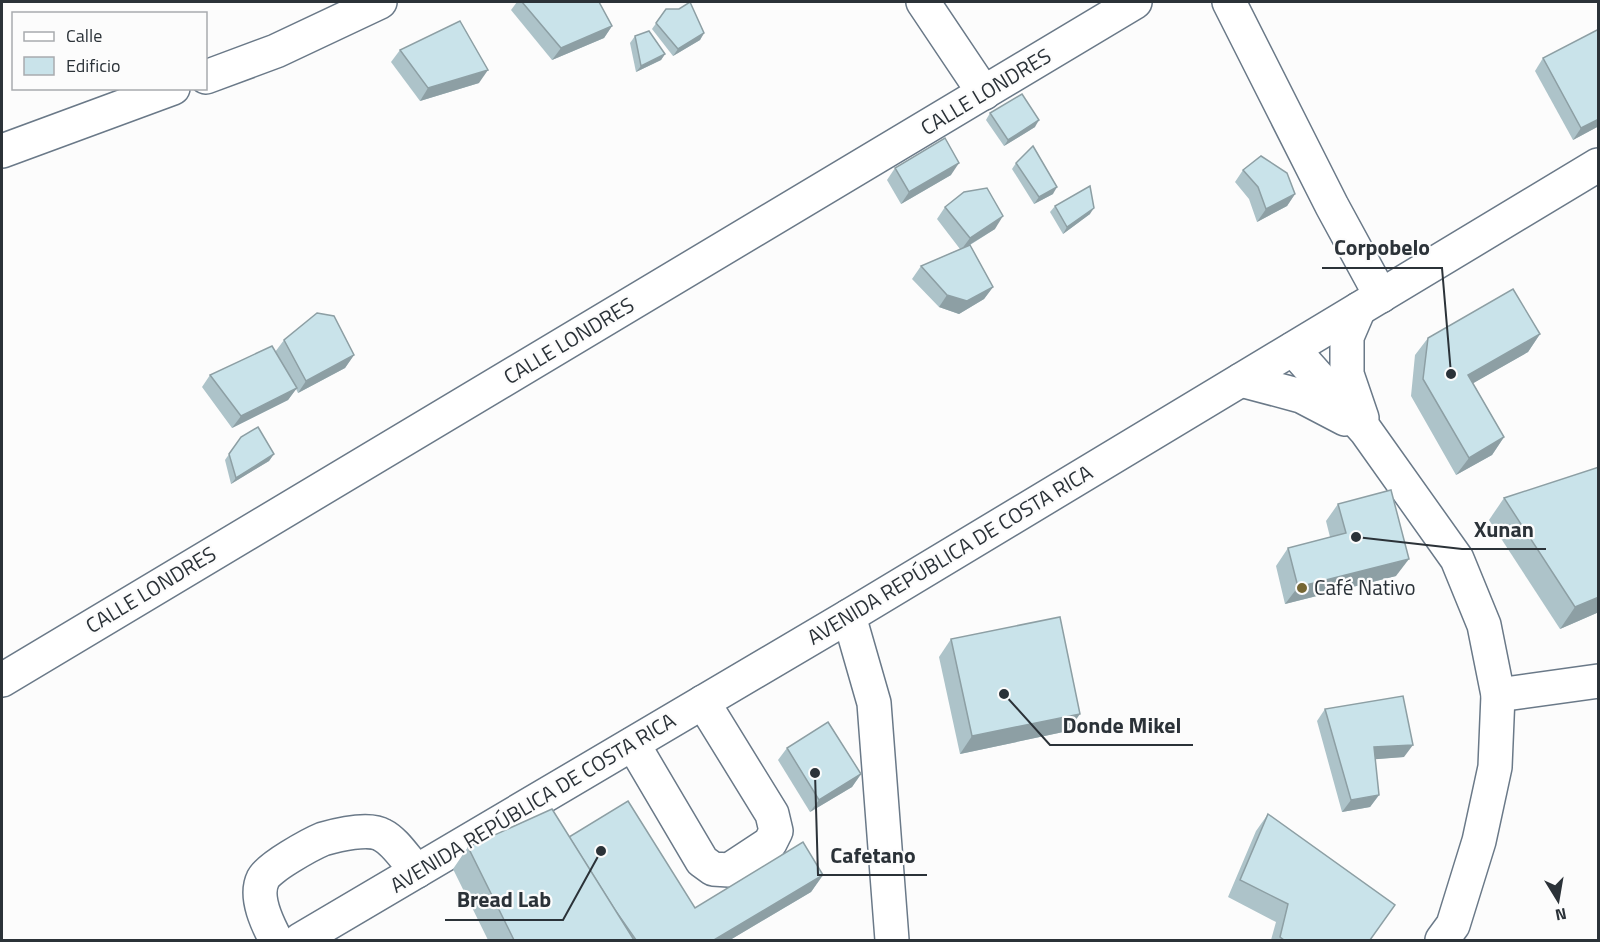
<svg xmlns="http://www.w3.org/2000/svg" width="1600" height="942" font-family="'Titillium Web',sans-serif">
<rect width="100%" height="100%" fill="#fcfcfc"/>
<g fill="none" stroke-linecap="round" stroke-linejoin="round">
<defs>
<g id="minor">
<path d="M923,2L984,93"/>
<path d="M1229,2L1332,206L1381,296"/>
<path d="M206,77L276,51L380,2"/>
<path d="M2,151L173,88"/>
<path d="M1359,309L1347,337V374L1362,418"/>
<path d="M1293,349L1366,431L1457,559L1484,625L1498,695L1495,767L1479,841L1453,925L1442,940"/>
<path d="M1241,380L1301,396L1345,419"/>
<path d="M849,616L874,703L892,940"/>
<path d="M2,680L1135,2"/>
<path d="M1498,695L1598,681"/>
<path d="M633,744L702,861L713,869L729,870L770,843L776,831L772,814L703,702"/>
<path d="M276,940C268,925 254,897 263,879C267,868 311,844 323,839C337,835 369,827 382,835C396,842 406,860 417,871"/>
<path d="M300,940L849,616L1598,165"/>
</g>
</defs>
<use href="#minor" stroke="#6a7988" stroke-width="36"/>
<use href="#minor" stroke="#fff" stroke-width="33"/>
</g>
<g fill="#adc3c9">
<path d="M517,2H599L612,26L604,38L552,60L511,10Z"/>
<path d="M666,9L704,33L700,40L673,56L652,29Z"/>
<path d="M635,36L665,54L661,60L636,72L630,43Z"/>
<path d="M400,50L479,83L420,101L391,62Z"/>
<path d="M1543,58L1599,126L1573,140L1535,71Z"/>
<path d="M990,113L1035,127L1004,146L986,120Z"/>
<path d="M1016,163L1053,194L1034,204L1012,169Z"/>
<path d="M895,168L951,175L901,204L887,180Z"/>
<path d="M1243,170L1295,194L1287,206L1257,222L1249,199L1235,182Z"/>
<path d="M1055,206L1090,214L1063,234L1050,212Z"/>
<path d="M945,207L995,229L970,245L993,287L984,299L959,314L939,307L912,279L921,266L960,249L937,219Z"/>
<path d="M1540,334L1528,352L1473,383L1504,437L1492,455L1456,475L1411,396L1415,355L1428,338Z"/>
<path d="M284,340L354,355L345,368L298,393L296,389L288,400L232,428L202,387L210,375L275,352Z"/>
<path d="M241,437L274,454L269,461L231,484L225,460Z"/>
<path d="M1504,498L1599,612L1560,629L1489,520Z"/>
<path d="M1338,504L1396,576L1285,604L1276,566L1288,548L1330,537L1326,521Z"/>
<path d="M951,639L1068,731L960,754L939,657Z"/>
<path d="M1325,709L1404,757L1375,759L1379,795L1370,807L1342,812L1317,721Z"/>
<path d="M787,748L861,774L852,787L810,812L778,760Z"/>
<path d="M1268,814L1370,940H1271L1276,922L1228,897L1256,831Z"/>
<path d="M569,837L695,908L823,875L811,892L730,940H488L453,869L468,847Z"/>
</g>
<g fill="#8d9fa4">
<path d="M612,26L604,38L552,60L561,48Z"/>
<path d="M704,33L700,40L673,56L678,49Z"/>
<path d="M665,54L661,60L636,72L641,66Z"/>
<path d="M488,70L479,83L420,101L428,88Z"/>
<path d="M1599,119V126L1573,140L1581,128Z"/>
<path d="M1039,120L1035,127L1004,146L1008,140Z"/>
<path d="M959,163L951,175L901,204L909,192Z"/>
<path d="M1057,187L1053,194L1034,204L1039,197Z"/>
<path d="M1295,194L1287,206L1257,222L1266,209Z"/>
<path d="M1094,208L1090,214L1063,234L1067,227Z"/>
<path d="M1003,216L995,229L961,250L970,238Z"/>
<path d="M993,287L984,299L959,314L939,307L947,295Z"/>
<path d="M1540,334L1528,352L1456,393L1468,375Z"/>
<path d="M354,355L345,368L298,393L306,381Z"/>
<path d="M297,388L288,400L232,428L241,416Z"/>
<path d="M1504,437L1492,455L1456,475L1469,458Z"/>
<path d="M274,454L269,461L231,484L236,478Z"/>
<path d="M1409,559L1396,576L1285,604L1298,587Z"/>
<path d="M1599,597V612L1560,629L1575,607Z"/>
<path d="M1080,714L1068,731L960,754L972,736Z"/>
<path d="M1413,745L1404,757L1366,760L1374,747Z"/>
<path d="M861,774L852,787L810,812L819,800Z"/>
<path d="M1379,795L1370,807L1342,812L1351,800Z"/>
<path d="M823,875L811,892L730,940H714Z"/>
</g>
<g fill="#c9e3ea" stroke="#8d9fa4" stroke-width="1.5">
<path d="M522,2H599L612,26L561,48Z"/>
<path d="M690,2L704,33L678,49L656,23L666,9H679Z"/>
<path d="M460,21L488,70L428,88L400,50Z"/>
<path d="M1599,29V119L1581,128L1543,58Z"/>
<path d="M649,31L665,54L641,66L635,36Z"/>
<path d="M1022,94L1039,120L1008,140L990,113Z"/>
<path d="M945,138L959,163L909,192L895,168Z"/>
<path d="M1033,146L1057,187L1039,197L1016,163Z"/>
<path d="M1261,156L1287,173L1295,194L1266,209L1258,187L1243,170Z"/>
<path d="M1090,186L1094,208L1067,227L1055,206Z"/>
<path d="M987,188L1003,216L970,238L945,207L964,192Z"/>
<path d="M970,245L993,287L967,301L947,295L921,266Z"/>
<path d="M1513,289L1540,334L1468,375L1504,437L1469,458L1423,379L1428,338Z"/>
<path d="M317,313L334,316L354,355L306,381L284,340Z"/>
<path d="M272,346L297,388L241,416L210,375Z"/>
<path d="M258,427L274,454L236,478L229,454L241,437Z"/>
<path d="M1599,467V597L1575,607L1504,498Z"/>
<path d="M1391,490L1409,559L1298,587L1288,548L1346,533L1338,504Z"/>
<path d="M1060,617L1080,714L972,736L951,639Z"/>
<path d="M1403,696L1413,745L1374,747L1379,795L1351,800L1325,709Z"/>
<path d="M828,722L861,774L819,800L787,748Z"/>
<path d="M628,801L695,908L803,842L823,875L714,940H636L615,910L569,837Z"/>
<path d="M552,809L634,940H514L468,847Z"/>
<path d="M1268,814L1395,905L1370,940H1284L1280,937L1288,904L1240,880Z"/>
</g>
<circle fill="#766734" stroke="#fcfcfc" stroke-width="2" cx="1302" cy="588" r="6"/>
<g text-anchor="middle" stroke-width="4.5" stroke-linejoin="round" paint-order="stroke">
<g font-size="21" fill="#2b3238" stroke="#fcfcfc">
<text transform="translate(986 92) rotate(-31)" y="7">CALLE LONDRES</text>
<text transform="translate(569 341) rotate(-31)" y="7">CALLE LONDRES</text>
<text transform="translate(950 555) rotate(-31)" y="7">AVENIDA REPÚBLICA DE COSTA RICA</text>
<text transform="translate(151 590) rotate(-31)" y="7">CALLE LONDRES</text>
<text transform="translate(533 803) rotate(-31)" y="7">AVENIDA REPÚBLICA DE COSTA RICA</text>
</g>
<g font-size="21" fill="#2b3238" stroke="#fcfcfc" text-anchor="start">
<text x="1314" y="595">Café Nativo</text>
</g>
</g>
<path fill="none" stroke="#2b3238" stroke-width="2" d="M1451 374L1442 268H1322M1356 537L1462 549H1546M1004 694L1050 745H1193M815 773L818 875H927M601 851L563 920H445"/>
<g fill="#2b3238" stroke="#fcfcfc" stroke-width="2">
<circle cx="1451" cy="374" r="6"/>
<circle cx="1356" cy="537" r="6"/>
<circle cx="1004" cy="694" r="6"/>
<circle cx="815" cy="773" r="6"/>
<circle cx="601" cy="851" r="6"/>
</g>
<g font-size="22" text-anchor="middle" font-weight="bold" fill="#2b3238" stroke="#fcfcfc" stroke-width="4.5" stroke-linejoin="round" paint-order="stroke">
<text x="1382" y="255">Corpobelo</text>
<text x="1504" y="537">Xunan</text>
<text x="1122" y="733">Donde Mikel</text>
<text x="873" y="863">Cafetano</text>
<text x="504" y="907">Bread Lab</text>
</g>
<rect width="1600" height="942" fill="none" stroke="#2b3238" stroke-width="6"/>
<rect x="12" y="12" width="195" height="78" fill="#fcfcfc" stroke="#a8abae" stroke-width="1.5"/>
<rect x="24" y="32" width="30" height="9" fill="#ffffff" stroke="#a8abae" stroke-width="1.5"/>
<text x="66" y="42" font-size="18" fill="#2b3238">Calle</text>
<rect x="24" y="57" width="30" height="18" fill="#c9e3ea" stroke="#a8abae" stroke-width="1.5"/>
<text x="66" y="72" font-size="18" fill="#2b3238">Edificio</text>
<g transform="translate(1558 900) rotate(169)" stroke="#fcfcfc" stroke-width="4.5" paint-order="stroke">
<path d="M0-4.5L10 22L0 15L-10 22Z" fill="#2b3238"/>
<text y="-9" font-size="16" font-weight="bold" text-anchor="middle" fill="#2b3238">N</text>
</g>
</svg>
